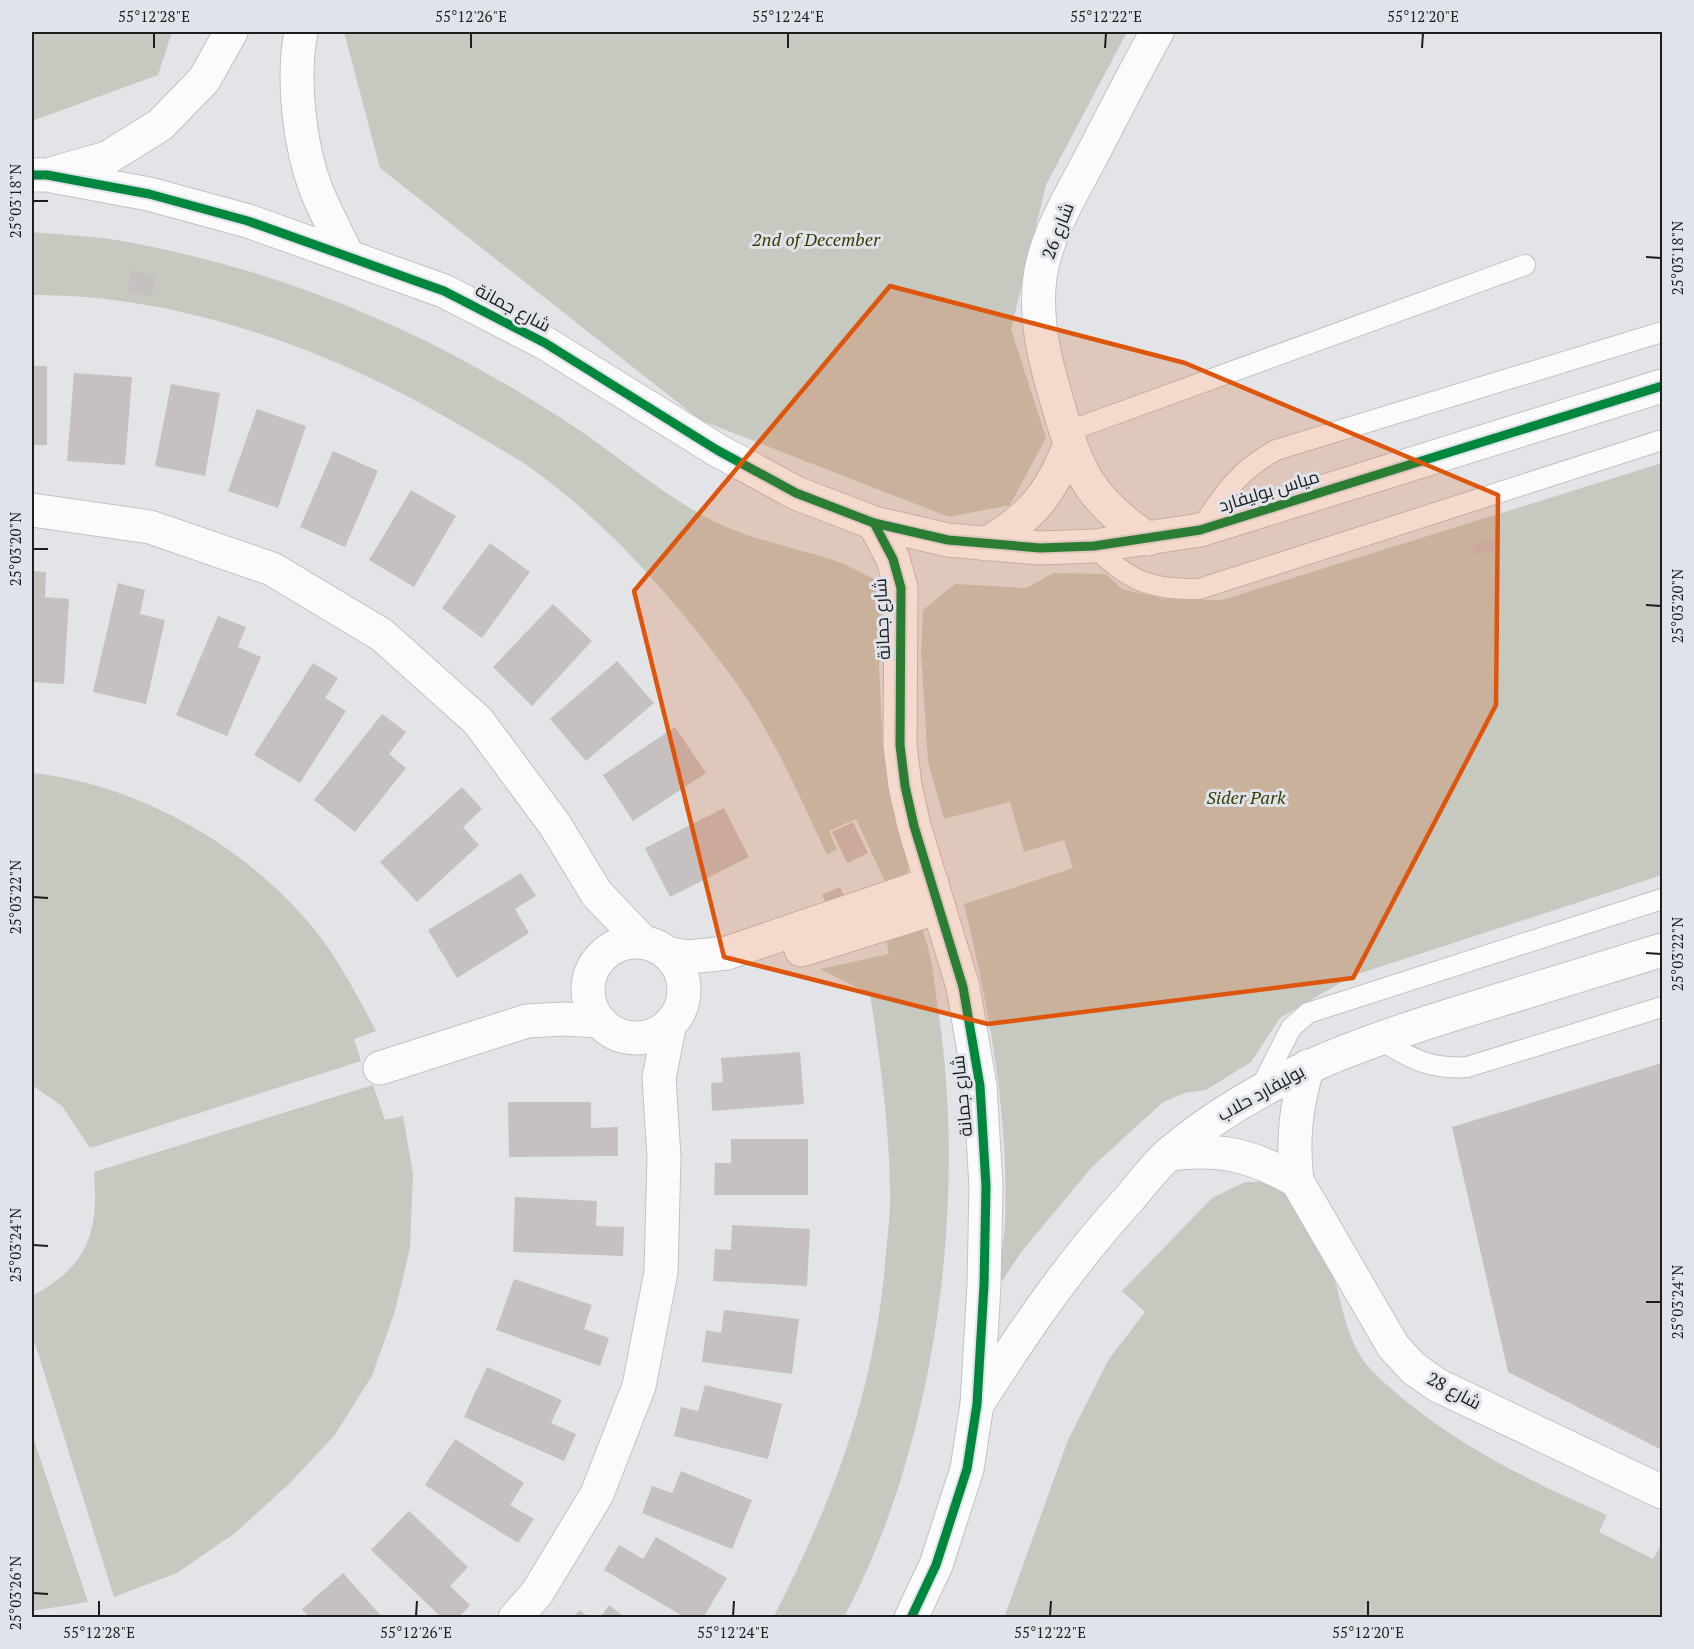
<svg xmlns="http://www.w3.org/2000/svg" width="1694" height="1649" font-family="'PT Serif',Cairo,serif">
<rect width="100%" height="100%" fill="#e2e4e8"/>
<g fill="#c5c9bf">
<path d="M32,32H172L158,75L32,121Z"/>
<path d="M344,32H1127L1046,185L1011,329L1046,438L1010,505L949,517L700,420L380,168Z"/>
<path d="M32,232C63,235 97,236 128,242C291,273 429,332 567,422C618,455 663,496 717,523C755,541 797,548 836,561C849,566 862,573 874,579L885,605L879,665L883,750L908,838V872L887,886L856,819L829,831L837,849L827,855C798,793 770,728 729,673C673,598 609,524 532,469C514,456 494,446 475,434C343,355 187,294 32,295Z"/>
<path d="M1662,463V875L1352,976L1280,1018L1251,1062L1206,1090L1184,1093L1162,1103L1092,1167L1022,1251L996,1290C999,1267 1004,1244 1005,1222C1009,1115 989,1008 964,904L1073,868L1064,840L1024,852L1010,802L944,819L928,762L921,653L923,610L955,584L1027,588L1053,573L1106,574L1122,589L1163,599L1222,600Z"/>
<path d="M32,773C132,783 236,840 303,916C334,950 355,991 376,1031L354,1039L361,1061L90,1148L62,1106L32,1085Z"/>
<path d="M918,920C933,950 934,983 939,1016C967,1207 935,1447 844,1617L773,1618C835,1497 876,1388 886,1252C888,1231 891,1209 890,1188C889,1123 880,1059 870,994L820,969L889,954L884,928Z"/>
<path d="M373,1085L385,1120L403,1116L413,1174L410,1248L395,1311L372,1376L334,1436L289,1484L235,1533L177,1573L114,1597L32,1334V1296C88,1266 99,1233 94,1172Z"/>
<path d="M1245,1182C1254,1182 1265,1181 1273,1183C1334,1199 1331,1304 1358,1352C1367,1369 1387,1385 1402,1398C1464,1449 1534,1483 1607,1515L1599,1532L1653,1559L1662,1543V1617L1004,1618L1068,1440L1109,1359L1145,1312L1122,1291L1212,1198Z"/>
<path d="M32,1434L88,1602L32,1611Z"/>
</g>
<g fill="#c7c0c0">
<path d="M131,270L156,275L152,296L128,292Z"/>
<rect x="32" y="366" width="15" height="79"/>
<path d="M74,373L132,377L125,465L67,461Z"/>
<path d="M171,384L220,393L205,476L155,466Z"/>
<path d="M257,409L306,426L278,508L228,491Z"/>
<path d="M333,451L378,471L345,547L300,527Z"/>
<path d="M411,490L456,516L414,587L369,560Z"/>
<path d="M1496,537L1499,549L1475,556L1471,545Z"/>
<path d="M490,543L530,572L482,638L442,608Z"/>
<path d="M32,571L46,572L45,597L69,599L64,684L32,682Z"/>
<path d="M118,583L145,590L140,614L165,620L146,704L93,692Z"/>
<path d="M553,604L592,641L532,706L493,667Z"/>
<path d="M218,616L246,627L238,647L261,657L227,736L176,715Z"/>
<path d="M617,661L654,703L586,761L550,719Z"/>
<path d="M313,663L338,678L325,698L346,711L300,783L254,755Z"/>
<path d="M382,714L406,732L389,754L406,768L355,832L314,800Z"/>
<path d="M675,727L706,773L633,821L603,775Z"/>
<path d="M462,787L482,809L463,827L479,845L417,902L380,862Z"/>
<path d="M724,808L749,857L670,897L645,848Z"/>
<path d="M853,822L868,853L847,863L832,832Z"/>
<path d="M521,873L536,896L515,909L529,933L457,978L428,930Z"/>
<path d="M840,887L847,903L830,911L822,895Z"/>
<path d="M800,1052L804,1104L712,1111L711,1083L723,1082L721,1058Z"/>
<path d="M1662,1063V1450L1508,1372L1452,1127Z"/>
<path d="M508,1102H591V1128L618,1127V1156L509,1157Z"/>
<path d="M731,1139H808V1195H714L715,1163H731Z"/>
<path d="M515,1197L597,1201L596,1226L624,1227L623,1256L513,1252Z"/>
<path d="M732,1225L810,1229L807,1286L713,1281L715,1249L731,1250Z"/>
<path d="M514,1279L592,1305L584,1329L609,1338L600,1366L496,1330Z"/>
<path d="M724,1310L799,1319L792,1374L702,1362L706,1330L721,1333Z"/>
<path d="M487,1367L562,1400L551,1423L576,1434L564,1461L464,1417Z"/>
<path d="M705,1385L782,1404L768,1459L674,1436L681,1407L698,1411Z"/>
<path d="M455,1439L524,1483L510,1505L534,1519L518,1543L425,1485Z"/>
<path d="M681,1471L752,1500L732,1549L642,1513L652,1486L672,1493Z"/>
<path d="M409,1511L468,1567L450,1586L470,1605L458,1618H442L371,1550Z"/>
<path d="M656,1537L727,1578L703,1618H686L604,1570L619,1545L643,1559Z"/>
<path d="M343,1573L383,1618H310L302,1609Z"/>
<path d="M609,1605L626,1618H600Z"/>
<path d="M579,1610L590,1618H573Z"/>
</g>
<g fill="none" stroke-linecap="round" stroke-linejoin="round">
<defs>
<g id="lane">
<path d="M1066,432L1525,265"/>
<path d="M1200,530C1223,494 1238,471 1276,450L1662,332"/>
<path d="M1094,546C1128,581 1151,590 1199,589L1662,440"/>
<path d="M1377,1038C1409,1057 1428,1070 1467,1067L1662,1007"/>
<path d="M1259,1091L1291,1028L1308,1013L1662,899"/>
</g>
<g id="street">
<path d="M32,510L150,527L272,569L382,635L478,721L555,825L597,894L643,942"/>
<path d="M1148,539C1090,500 1078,473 1059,408C1047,368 1036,329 1039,287C1042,241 1070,197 1091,157C1113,115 1134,73 1157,32"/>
<path d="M986,544C1030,518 1050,495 1069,447"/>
<circle cx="636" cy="990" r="48"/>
<path d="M801,950L939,907"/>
<path d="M670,954L689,957L727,953L932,883"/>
<path d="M1308,1066C1296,1105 1292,1140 1297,1181L1393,1346L1413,1368L1437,1385L1662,1492"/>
<path d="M380,1068L527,1021L563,1019L599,1021"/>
<path d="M1169,1154C1221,1148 1252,1155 1297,1181"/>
<path d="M515,1618L537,1593L597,1494L639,1386L661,1272L664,1157L659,1078L669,1027"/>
</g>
<g id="secondary">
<path d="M301,32C292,79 299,146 317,192C326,213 337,234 347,255"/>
<path d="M54,173L107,158L160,125L204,80L231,32"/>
<path d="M32,175H47L149,194L248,221L444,291L545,343L717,450L796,493L874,523L948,540L1040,548L1094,546L1200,530L1662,386"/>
<path d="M874,523L893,559L901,588L900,745L905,786L914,826L963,987L980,1086L986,1186L984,1285L977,1404L967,1469L936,1565L911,1618"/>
<path d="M978,1403C1024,1331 1071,1262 1129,1199C1142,1183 1156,1165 1171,1152C1263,1075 1368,1040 1480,1006C1541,987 1602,969 1662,950"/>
</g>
</defs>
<use href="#lane" stroke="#c1c2c6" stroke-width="22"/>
<use href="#street" stroke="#c1c2c6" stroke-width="35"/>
<use href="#secondary" stroke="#c1c2c6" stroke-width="35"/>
<use href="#lane" stroke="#fbfbfc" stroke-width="20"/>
<use href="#street" stroke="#fbfbfc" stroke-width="33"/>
<use href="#secondary" stroke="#fbfbfc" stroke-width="33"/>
<defs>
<g id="cycleway">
<path d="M32,175H47L149,194L248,221L444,291L545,343L717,450L796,493L874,523L948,540L1040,548L1094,546L1200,530L1662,386"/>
<path d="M874,523L893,559L901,588L900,745L905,786L914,826L963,987L980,1086L986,1186L984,1285L977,1404L967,1469L936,1565L911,1618"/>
</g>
</defs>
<use href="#cycleway" stroke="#e0e3ea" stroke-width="13"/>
<use href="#cycleway" stroke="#00873e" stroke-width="9"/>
</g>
<path fill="#de560d" fill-opacity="0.2" stroke="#de560d" stroke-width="4.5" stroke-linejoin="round" d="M890,286L1185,363L1498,495L1496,705L1353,978L988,1024L724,957L634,591Z"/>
<path fill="none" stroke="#1c1d1f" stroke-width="2" d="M154,48V33M471,48V33M788,48V33M1105,48L1106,33M1422,48L1423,33M33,201H48M1646,257L1661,258M33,549H48M1646,605L1661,606M33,897L48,898M1646,953L1661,954M33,1245L48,1246M1646,1302H1661M33,1593L48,1594M99,1616V1601M416,1616L417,1601M733,1616L734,1601M1050,1616L1051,1601M1368,1616V1601"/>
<g text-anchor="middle" stroke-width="6" stroke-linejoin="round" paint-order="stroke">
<g font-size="18" fill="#1c1d1f" stroke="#e0e3ea">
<text transform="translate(1058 231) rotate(-69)" y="6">شارع 26</text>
<text transform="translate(513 308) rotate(28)" y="6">شارع جمانة</text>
<text transform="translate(1269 491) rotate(-17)" y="6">مياس بوليفارد</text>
<text transform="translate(882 619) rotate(-93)" y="6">شارع جمانة</text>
<text transform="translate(1261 1093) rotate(-29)" y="6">بوليفارد حلاب</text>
<text transform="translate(962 1096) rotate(-96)" y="6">شارع جمانة</text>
<text transform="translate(1454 1391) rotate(28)" y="6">شارع 28</text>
</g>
<g font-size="18" font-style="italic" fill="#353d02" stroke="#e0e3ea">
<text x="816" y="246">2nd of December</text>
<text x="1246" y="804">Sider Park</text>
</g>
</g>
<rect width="1694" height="1649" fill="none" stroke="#e0e3ea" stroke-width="66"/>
<rect x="33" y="33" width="1628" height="1583" fill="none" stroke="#1c1d1f" stroke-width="2"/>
<g font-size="15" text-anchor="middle" fill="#1c1d1f">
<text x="154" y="22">55°12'28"E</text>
<text x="471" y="22">55°12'26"E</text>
<text x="788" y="22">55°12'24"E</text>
<text x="1106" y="22">55°12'22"E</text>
<text x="1423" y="22">55°12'20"E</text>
<text transform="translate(16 201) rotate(-90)" y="5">25°03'18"N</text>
<text transform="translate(1678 258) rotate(-90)" y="5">25°03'18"N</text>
<text transform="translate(16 549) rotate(-90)" y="5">25°03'20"N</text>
<text transform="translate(1678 606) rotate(-90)" y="5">25°03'20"N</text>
<text transform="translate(16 897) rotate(-90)" y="5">25°03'22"N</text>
<text transform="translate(1678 954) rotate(-90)" y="5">25°03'22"N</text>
<text transform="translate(16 1245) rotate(-90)" y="5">25°03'24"N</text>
<text transform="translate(1678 1302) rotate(-90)" y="5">25°03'24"N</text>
<text transform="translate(16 1593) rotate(-90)" y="5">25°03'26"N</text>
<text x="99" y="1638">55°12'28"E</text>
<text x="416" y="1638">55°12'26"E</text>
<text x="733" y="1638">55°12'24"E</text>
<text x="1050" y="1638">55°12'22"E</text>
<text x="1368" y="1638">55°12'20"E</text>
</g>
</svg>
